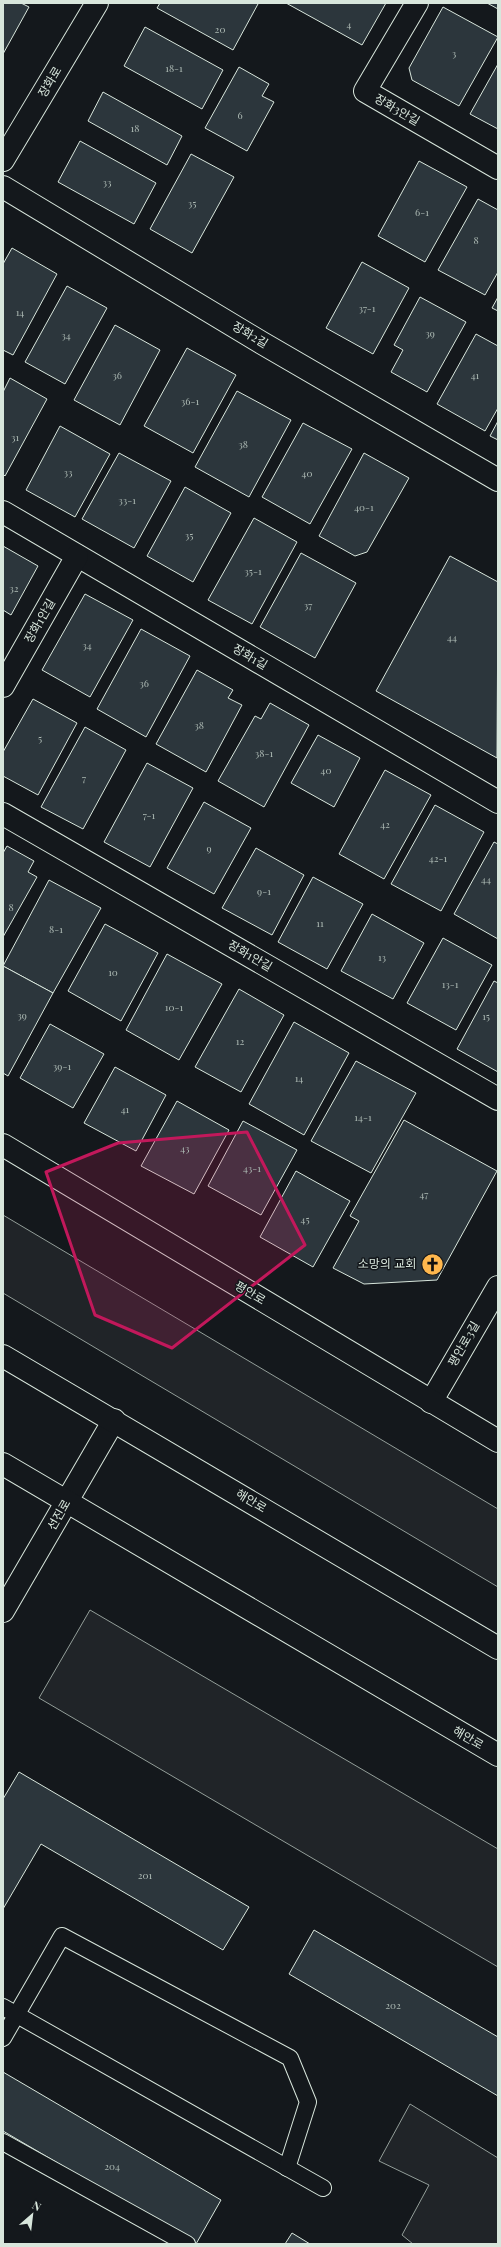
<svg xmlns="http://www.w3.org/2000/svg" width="501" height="2247" font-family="'Playfair Display','Noto Sans KR',serif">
<rect width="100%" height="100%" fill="#14181c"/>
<g fill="#202428" stroke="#939e99">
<path d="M3,1215L498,1509V1587L3,1293Z"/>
<path d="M90,1610L498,1849V1967L39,1698Z"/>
<path d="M410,2104L498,2158V2244H413L402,2235L429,2185L379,2161Z"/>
</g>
<g fill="#2c363c" stroke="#d8e6dc">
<path d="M3,3H21L29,7L3,54Z"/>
<path d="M160,3H256L258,4L233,50L157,8Z"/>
<path d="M286,3H386L362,45Z"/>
<path d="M487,3H498V9Z"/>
<path d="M443,7L498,37L459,106L412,80L409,68Z"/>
<path d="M145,27L223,70L202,109L124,66Z"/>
<path d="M498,64V129L470,114Z"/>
<path d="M239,67L269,84L262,96L274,102L247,151L205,128Z"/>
<path d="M103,92L182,136L167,165L88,121Z"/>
<path d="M80,141L156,183L134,224L58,182Z"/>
<path d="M191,154L234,177L192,253L150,229Z"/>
<path d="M419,161L467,187L425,262L378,236Z"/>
<path d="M478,199L498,210V272L485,295L438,270Z"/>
<path d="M12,248L57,274L13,355L3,350V264Z"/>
<path d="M362,262L409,288L373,354L326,328Z"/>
<path d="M67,286L107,308L65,384L25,362Z"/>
<path d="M420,297L466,322L427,392L391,372L403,350L394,345Z"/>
<path d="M498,297V311L492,308Z"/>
<path d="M115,325L160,350L120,425L74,400Z"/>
<path d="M476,334L498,346V408L485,431L437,404Z"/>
<path d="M187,348L236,375L193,453L144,426Z"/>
<path d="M10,378L47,399L5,476L3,474V392Z"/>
<path d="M237,391L291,420L249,497L195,467Z"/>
<path d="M498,421V440L490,436Z"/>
<path d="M303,423L352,449L310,524L262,497Z"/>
<path d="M60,426L110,454L75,517L26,490Z"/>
<path d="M119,453L171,481L134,548L82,519Z"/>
<path d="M364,453L409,478L367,552L355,556L319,536Z"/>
<path d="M185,487L231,513L193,582L147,556Z"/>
<path d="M254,518L297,542L252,624L208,600Z"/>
<path d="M3,546L38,566L11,615L3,610Z"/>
<path d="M301,553L356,583L315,658L260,627Z"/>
<path d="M450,556L498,582L497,758L376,691Z"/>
<path d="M85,594L133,620L90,697L42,670Z"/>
<path d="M141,629L190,656L146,737L97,709Z"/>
<path d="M197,670L233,690L228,698L242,705L206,772L156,744Z"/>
<path d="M33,699L77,723L38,795L3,776V752Z"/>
<path d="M270,703L309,725L264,807L218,781L255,716L261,719Z"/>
<path d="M85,727L126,750L83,829L41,807Z"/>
<path d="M318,735L360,758L334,807L291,783Z"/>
<path d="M147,763L193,788L150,867L104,842Z"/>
<path d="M385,770L431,795L384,879L339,854Z"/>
<path d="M204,802L251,828L214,894L167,868Z"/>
<path d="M435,805L484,832L441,911L391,884Z"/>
<path d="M494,842L498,844V939L454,914Z"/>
<path d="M7,846L34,861L28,872L37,877L3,937V853Z"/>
<path d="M256,848L304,875L272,935L222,908Z"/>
<path d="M313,877L363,904L327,969L278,942Z"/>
<path d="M49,880L101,908L53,993L3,966Z"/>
<path d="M372,914L424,943L393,999L341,971Z"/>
<path d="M105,924L158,953L121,1021L68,991Z"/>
<path d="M443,938L492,965L456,1030L407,1003Z"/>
<path d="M167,954L222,984L179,1060L126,1030Z"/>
<path d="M3,966L53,993L8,1076L3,1073Z"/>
<path d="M494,981L498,983V1072L457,1049Z"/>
<path d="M239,989L284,1015L241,1092L195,1067Z"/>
<path d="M294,1022L349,1053L304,1135L249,1104Z"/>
<path d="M50,1024L104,1054L73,1108L20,1078Z"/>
<path d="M356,1061L416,1093L371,1173L311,1141Z"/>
<path d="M115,1067L166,1095L136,1151L84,1123Z"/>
<path d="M177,1101L229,1130L194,1194L141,1166Z"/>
<path d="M404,1120L497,1171L437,1280L364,1284L333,1268L359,1221L350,1216Z"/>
<path d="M243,1121L297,1150L261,1215L208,1186Z"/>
<path d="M296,1171L350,1201L313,1267L260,1237Z"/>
<path d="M19,1772L249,1907L223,1950L41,1844L3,1909V1799Z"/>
<path d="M314,1930L498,2037V2096L289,1974Z"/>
<path d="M3,2072L221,2200L196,2244L3,2131Z"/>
<path d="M292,2233L310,2244H285Z"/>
</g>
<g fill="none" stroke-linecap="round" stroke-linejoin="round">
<defs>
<g id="lane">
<path d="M3,2007L323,2188"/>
<path d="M3,2038L62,1936L290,2058L308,2102L287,2168"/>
<path d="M3,2142L187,2244"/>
</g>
<g id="street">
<path d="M417,3L365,91L498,168"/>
<path d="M3,187L262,343L498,480"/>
<path d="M3,512L498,802"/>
<path d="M3,686L77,556"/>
<path d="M3,814L498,1099"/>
<path d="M431,1402L498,1287"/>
<path d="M3,1611L114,1420"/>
</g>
<g id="secondary">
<path d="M3,160L97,3"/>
<path d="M3,1145L498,1441"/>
</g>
<g id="primary">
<path d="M3,1356L498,1648"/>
<path d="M3,1464L498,1755"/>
</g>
</defs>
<use href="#lane" stroke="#d8e6dc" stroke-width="18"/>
<use href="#street" stroke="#d8e6dc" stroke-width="24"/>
<use href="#secondary" stroke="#d8e6dc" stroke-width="24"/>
<use href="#primary" stroke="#d8e6dc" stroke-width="24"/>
<use href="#lane" stroke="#14181c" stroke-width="16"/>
<use href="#street" stroke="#14181c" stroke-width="22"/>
<use href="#secondary" stroke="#14181c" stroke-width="22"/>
<use href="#primary" stroke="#14181c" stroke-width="22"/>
</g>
<path fill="#c2185b" fill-opacity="0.2" stroke="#c2185b" stroke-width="3" stroke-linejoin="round" d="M247,1132L305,1245L172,1348L95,1315L46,1172L118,1143Z"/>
<defs>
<symbol id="church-disc" viewBox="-11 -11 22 22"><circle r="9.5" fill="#ffb74d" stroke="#14181c"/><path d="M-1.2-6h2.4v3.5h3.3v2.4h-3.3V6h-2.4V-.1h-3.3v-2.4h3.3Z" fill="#111"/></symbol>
</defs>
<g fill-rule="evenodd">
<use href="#church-disc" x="420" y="1252" width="25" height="25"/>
</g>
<g text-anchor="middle" stroke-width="3" stroke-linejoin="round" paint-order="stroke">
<g font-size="10" fill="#adbab4">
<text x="349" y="28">4</text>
<text x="220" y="33">20</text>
<text x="454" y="57">3</text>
<text x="174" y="72">18-1</text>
<text x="240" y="119">6</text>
<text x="135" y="132">18</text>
<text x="107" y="186">33</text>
<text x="192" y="207">35</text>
<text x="422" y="216">6-1</text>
<text x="476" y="244">8</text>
<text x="367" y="312">37-1</text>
<text x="20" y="316">14</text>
<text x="430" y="337">39</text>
<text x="66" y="339">34</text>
<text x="117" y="379">36</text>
<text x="475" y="379">41</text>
<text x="190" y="405">36-1</text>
<text x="15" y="441">31</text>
<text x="243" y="448">38</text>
<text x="68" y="476">33</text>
<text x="307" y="477">40</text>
<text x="127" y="504">33-1</text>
<text x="364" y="511">40-1</text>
<text x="189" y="539">35</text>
<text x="253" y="575">35-1</text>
<text x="14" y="592">32</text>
<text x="308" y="609">37</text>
<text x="452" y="641">44</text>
<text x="87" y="649">34</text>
<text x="144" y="687">36</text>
<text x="199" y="729">38</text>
<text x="40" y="742">5</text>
<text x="264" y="757">38-1</text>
<text x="326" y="774">40</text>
<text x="84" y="782">7</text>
<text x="149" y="819">7-1</text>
<text x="385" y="828">42</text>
<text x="209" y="852">9</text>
<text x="438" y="862">42-1</text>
<text x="486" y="883">44</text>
<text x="264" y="895">9-1</text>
<text x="11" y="911">8</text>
<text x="320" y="927">11</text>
<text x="56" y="933">8-1</text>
<text x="382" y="961">13</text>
<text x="113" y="976">10</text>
<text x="450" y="988">13-1</text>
<text x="174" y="1011">10-1</text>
<text x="22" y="1019">39</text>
<text x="486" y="1020">15</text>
<text x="240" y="1045">12</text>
<text x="62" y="1070">39-1</text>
<text x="299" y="1082">14</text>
<text x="125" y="1113">41</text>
<text x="363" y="1121">14-1</text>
<text x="185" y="1152">43</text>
<text x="252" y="1172">43-1</text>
<text x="424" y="1198">47</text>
<text x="305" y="1223">45</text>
<text x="145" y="1879">201</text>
<text x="393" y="2009">202</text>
<text x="112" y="2170">204</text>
</g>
<g font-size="12" fill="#d8e6dc" stroke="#14181c">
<text transform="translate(50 82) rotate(-59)" y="4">장화로</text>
<text transform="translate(397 110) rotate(30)" y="4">장화3안길</text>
<text transform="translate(250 335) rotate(31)" y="4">장화2길</text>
<text transform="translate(40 621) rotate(-60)" y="4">장화1안길</text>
<text transform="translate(250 657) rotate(30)" y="4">장화1길</text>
<text transform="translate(250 956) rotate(30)" y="4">장화1안길</text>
<text transform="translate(250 1293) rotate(31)" y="4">평안로</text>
<text transform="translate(464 1344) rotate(-60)" y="4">평안로3길</text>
<text transform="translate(251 1501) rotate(31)" y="4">해안로</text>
<text transform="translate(59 1515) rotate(-60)" y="4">선진로</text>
<text transform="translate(468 1738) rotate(30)" y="4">해안로</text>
</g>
<g font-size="12" fill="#d8e6dc" stroke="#14181c" text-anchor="end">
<text x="416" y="1268">소망의 교회</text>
</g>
</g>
<rect width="501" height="2247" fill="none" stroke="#d8e6dc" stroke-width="8"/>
<g transform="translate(32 2215) rotate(28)" stroke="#14181c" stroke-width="3" paint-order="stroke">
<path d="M0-3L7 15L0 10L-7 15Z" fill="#d8e6dc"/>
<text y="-6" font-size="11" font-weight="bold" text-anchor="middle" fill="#d8e6dc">N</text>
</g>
</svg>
